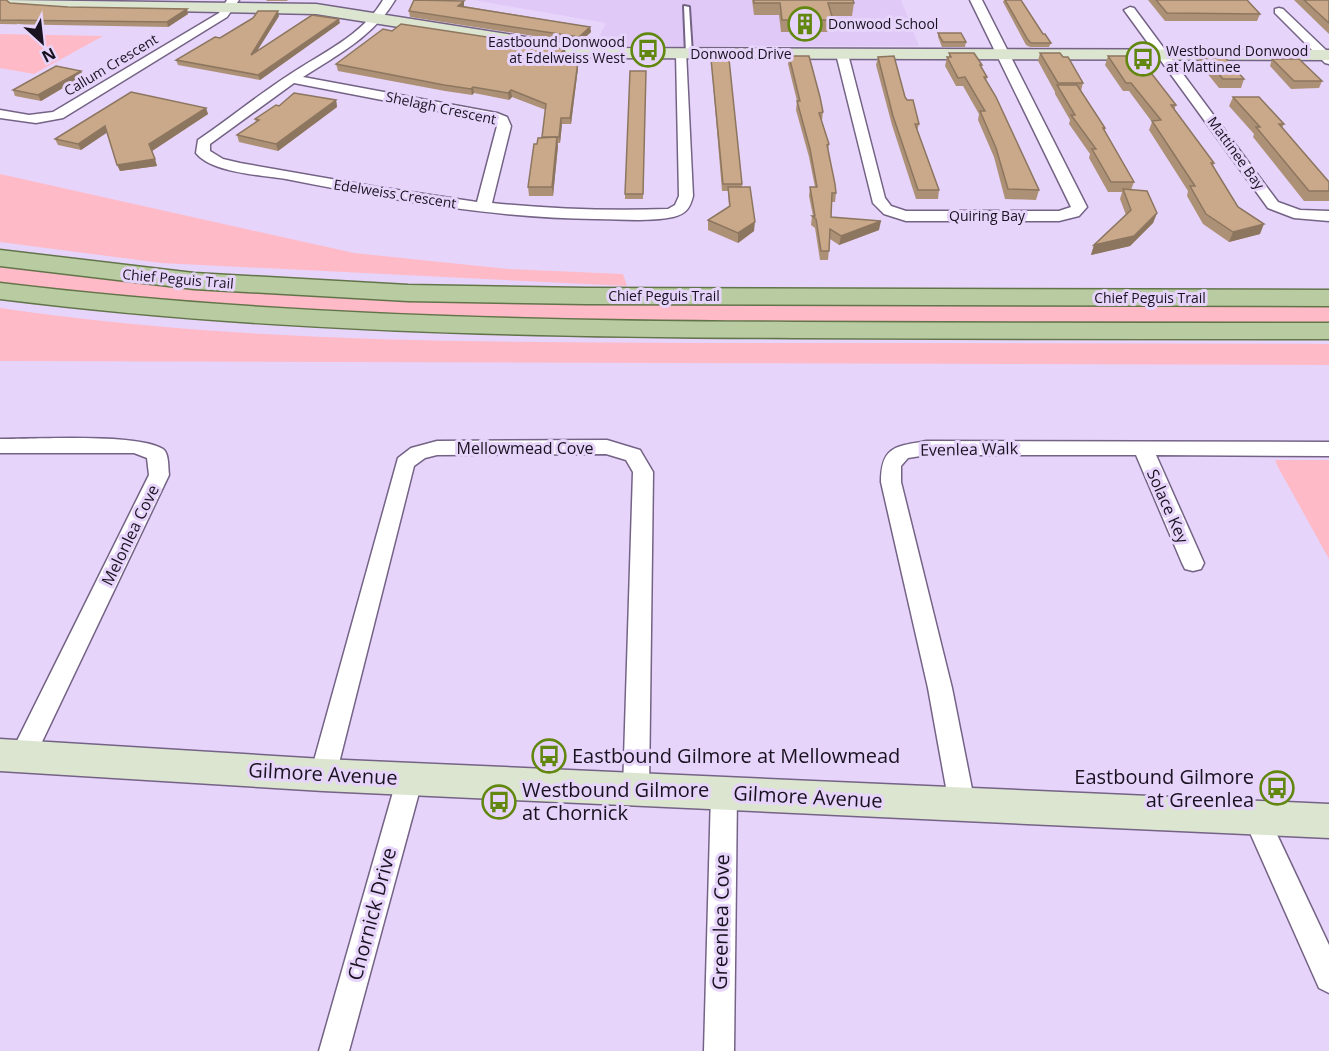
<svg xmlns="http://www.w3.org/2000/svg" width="1329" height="1051" font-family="'Open Sans',sans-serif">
<rect width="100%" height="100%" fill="#e7d4fb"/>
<path fill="#e0c9f7" d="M473,0H901L919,46H595L606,23Z"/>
<g fill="#febac6">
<path d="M0,34L103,36L34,74L0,68Z"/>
<path d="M0,174L354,253L508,269L623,274L627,286L161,263L0,242Z"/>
<path d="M0,265C135,284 271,295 407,302L1329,307V323L734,321L388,317L164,301L0,283Z"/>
<path d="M0,308C230,342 462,342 694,343C906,343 1117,343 1329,344V365L0,361Z"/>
<path d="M1275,460H1329V559L1278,467Z"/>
</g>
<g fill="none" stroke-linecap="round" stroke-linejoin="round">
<defs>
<path id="lane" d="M684,6L689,7L692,54L689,56L686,54Z"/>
<g id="street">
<path d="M227,0H239L227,17L63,118L36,123L0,118V110L29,115L53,112L219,13Z"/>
<path d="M383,0H395C373,37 337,55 303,77L497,113L507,117L511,126L492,203C551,209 609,211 668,209L675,205L679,196L676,54L682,50L686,51L693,196C690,208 686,214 673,217C649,222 621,219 596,219C492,218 388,199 286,179C261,175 212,173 196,153L198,140C229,119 258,95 289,75C323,52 362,36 383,0ZM294,83L496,122L497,126L477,202L377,187L240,163L223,159L210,151V144Z"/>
<path d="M970,0H982L1087,207L1079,216L1059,221H906L884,214L873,203L836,54L842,50L848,54L885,198L891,206L906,211H1059L1071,207Z"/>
<path d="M1130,7L1134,8L1278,202L1300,210L1329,211V221L1294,218L1268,208L1124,10Z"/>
<path d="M1279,8L1283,9L1329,53V64L1325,63L1275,13V9Z"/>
<path d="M0,439C34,439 138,433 163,449C169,453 168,467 169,475L31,765L22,768L13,765L9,757L149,475L147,458L134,453H0Z"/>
<path d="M607,440L640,450L653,472L649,790L645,798L636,801L627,798L623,790L633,472L626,460L606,454L437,455L425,458L414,466L336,775L332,783L323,786L314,783L310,775L398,458L411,448L437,441Z"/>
<path d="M927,441L1329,442V456L1156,455L1204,563L1201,569L1193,571L1185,569L1182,563L1136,455H927L908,458L901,466V482L952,688L975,804L971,812L962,816L953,812L949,804L928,688L881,482C881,446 896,446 927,441Z"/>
<path d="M410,767L419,770L423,778L349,1051H319L397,778L401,770Z"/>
<path d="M724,781L733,785L737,793L734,1051H704L711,793L715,785Z"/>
<path d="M1256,805L1265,809L1329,945V993L1319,988L1243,817L1247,809Z"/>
</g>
<g id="secondary">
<path d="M4,0L316,4L596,48L1329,50V60L596,58L316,14L70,9L12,5Z"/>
<path d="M0,739L323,759L1329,804V838L323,791L0,771Z"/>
</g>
<g id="primary">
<path d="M0,250L194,273L408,285L586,288L1329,290V306L586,304L408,301L194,289L0,266Z"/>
<path d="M0,283C264,315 528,321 794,322C972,323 1151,323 1329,323V339C1151,339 972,339 794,338C527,337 265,332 0,299Z"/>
</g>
</defs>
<use href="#lane" stroke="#746385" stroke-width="4"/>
<use href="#street" stroke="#746385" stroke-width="3"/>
<use href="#secondary" stroke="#746385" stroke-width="3"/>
<use href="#primary" stroke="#63744b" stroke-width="3"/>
<use href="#lane" fill="#fff" fill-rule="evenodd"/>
<use href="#street" fill="#fff" fill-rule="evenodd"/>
<use href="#secondary" fill="#dce5d0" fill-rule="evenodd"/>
<use href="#primary" fill="#b9cba1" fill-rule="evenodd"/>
</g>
<g fill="#ad9176">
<path d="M0,0L10,3L68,7L187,9L188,14L168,27L0,24Z"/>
<path d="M266,0H288L287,1H267Z"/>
<path d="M752,0H853L854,3L852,16H832L833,20L832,32H781L779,15H754Z"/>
<path d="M1004,0H1021L1043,34L1051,43L1049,47H1030L1026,45L1003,2Z"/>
<path d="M1148,0H1247L1260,14L1257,21H1165Z"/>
<path d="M1294,0H1329V34Z"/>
<path d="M464,6L590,27L591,32L579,43L410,17L409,11Z"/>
<path d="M279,16L257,51L340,23L260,80L178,65L176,60L220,38Z"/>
<path d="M938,33L966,42L965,47H942L938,37Z"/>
<path d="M949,53L982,65L981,68L987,77L986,81L1039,190L1036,200L1005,199L994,157L978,120L979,114L963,86H956L945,66L947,57H949Z"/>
<path d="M1040,53L1063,57L1083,83L1081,91L1105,128V131L1134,182L1131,190L1157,213L1153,223L1130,246L1091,255L1094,245L1126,215L1120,199L1122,192H1108L1089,158L1090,154L1069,124L1070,120L1055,94V92L1038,61Z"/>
<path d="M1201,53L1244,79L1241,88H1219L1198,62Z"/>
<path d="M566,56L562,59L578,62V68L571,124H562L560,143H558L553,196H529L528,187L537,144L542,138L546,110L512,97L509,100L474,93L472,95L445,91L338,71L336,64Z"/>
<path d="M789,56L823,112L822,121L829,144L828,151L836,193L835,202H831V217L879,230L839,245L830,239L828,260H820L815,228L811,225L812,216H813L809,196L810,187H815L809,157L796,110L797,101L788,64Z"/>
<path d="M1108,56L1176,105L1174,110L1214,163L1213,166L1238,207L1260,234L1229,242L1203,224L1187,196L1188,191L1149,130L1152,122L1129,91H1123L1105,65Z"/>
<path d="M878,57L905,97L919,124L917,131L939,190L938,199H916L892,125L876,65Z"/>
<path d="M711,59L742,184V187L754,231L738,243L708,230V220L729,207L728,191H722Z"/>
<path d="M1272,59L1322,81L1319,88L1291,89L1270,66Z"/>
<path d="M81,71L83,76L41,101L15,96L13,90Z"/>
<path d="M646,71L643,199H625V194Z"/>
<path d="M1233,97L1284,124L1282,128L1329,182V201H1304L1253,137L1254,134L1229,106Z"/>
<path d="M336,100L337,107L278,151L239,142L237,135L256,122L255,119L279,106Z"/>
<path d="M206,108L208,114L152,151L157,166L120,171L107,132L81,150L58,145L55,139Z"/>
</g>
<g fill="#8d7660">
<path d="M464,1V6H458Z"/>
<path d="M187,9L188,14L168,27L167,22Z"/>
<path d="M278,11L279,16L252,59L251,55Z"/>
<path d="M339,19L340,23L260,80L258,75Z"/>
<path d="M590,27L591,32L579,43V37Z"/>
<path d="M565,49L566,56L556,64V58Z"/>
<path d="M578,62V68L571,124L570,118Z"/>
<path d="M81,71L83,76L41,101L38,95Z"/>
<path d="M473,87L474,93L472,95L471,89Z"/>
<path d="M511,90L512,97L509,100L508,93Z"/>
<path d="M336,100L337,107L278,151L276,144Z"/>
<path d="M206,108L208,114L152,151L149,144Z"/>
<path d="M561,118L562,124L560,143L559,137Z"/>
<path d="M105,126L108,132L81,150L78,144Z"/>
<path d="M557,137L558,147L553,196L552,187Z"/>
<path d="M155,159L157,166L120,171L117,165Z"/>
<path d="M1157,213L1153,223L1130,246L1091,255L1094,245Z"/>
<path d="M881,221L879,230L839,245L841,236Z"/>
<path d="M755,222L754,231L738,243V233Z"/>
<path d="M1264,224L1260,234L1229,242L1233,232Z"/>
</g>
<g fill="#c9a989" stroke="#8d7660" stroke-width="1.5">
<path d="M0,0H6L10,3L68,7L187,9L167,22L0,20Z"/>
<path d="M414,0L464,1L458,6L590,27L579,37L409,11Z"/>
<path d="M754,0H853L854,3H828L833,20H782L780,3H754Z"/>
<path d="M1005,0H1021L1043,34H1045L1051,43H1031L1028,40Z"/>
<path d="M1156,0H1247L1260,14L1167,13Z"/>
<path d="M1304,0H1329V23Z"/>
<path d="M258,11H278L251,55L312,15L339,19L258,75L176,60L215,37L220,38L243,24L253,18Z"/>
<path d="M401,24L565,49L556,58L578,62L570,118H561L559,137H542L546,104L511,90L508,93L473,87L471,89L444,85L336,64L383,29L392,31Z"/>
<path d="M938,33H961L966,42H943Z"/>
<path d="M949,53H974L982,65H980L987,77H984L996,97L1039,190L1008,189L996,148L980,111H985L965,77L958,78L947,57H951Z"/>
<path d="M1040,53H1060L1063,57H1068L1083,83H1058Z"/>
<path d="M1201,53H1221L1244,79H1223Z"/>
<path d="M789,56H809L820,97L823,112L819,113L829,144L827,145L835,184L836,193H832L831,217L881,221L841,236L830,229L829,251H821L816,219L812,216H815L810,187H817L810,149L797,101H800Z"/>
<path d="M894,56L905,97L907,100H913L919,124H915L939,190H918L893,116L878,57Z"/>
<path d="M1108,56H1138L1176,105H1171L1214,163H1211L1238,207L1264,224L1233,232L1206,214L1190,186H1195L1152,121L1161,120L1131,83H1126Z"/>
<path d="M711,59H729L742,184H723Z"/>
<path d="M1272,59H1299L1322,81H1294Z"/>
<path d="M56,66L81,71L38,95L13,90Z"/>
<path d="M630,71H646L643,194H625Z"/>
<path d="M1057,85H1077L1105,128H1103L1134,182H1111L1092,149H1096L1071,115H1075Z"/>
<path d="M131,92L206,108L149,144L155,159L117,165L105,126L78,144L55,139Z"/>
<path d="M294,93L336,100L276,144L237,135L259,120L255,119L276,105L279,106Z"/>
<path d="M1233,97H1259L1284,124H1279L1329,182V191H1309L1256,127H1260Z"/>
<path d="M557,137L552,187H528L534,144H537L538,138Z"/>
<path d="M728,187H750L755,222L738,233L708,220L730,206Z"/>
<path d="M1123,189L1147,191L1157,213L1134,236L1094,245L1131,210Z"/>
</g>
<defs>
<symbol id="building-ring" viewBox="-11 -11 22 22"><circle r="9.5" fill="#e7d4fb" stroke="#61870e" stroke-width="1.5"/><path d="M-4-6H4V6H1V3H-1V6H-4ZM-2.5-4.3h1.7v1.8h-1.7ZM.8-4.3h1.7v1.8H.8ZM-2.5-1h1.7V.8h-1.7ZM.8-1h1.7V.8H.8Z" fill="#61870e"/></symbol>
<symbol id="bus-ring" viewBox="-11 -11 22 22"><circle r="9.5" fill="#e7d4fb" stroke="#61870e" stroke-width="1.5"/><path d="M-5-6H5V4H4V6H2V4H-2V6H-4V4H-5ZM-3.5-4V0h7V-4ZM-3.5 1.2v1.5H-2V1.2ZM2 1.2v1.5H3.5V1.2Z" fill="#61870e"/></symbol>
</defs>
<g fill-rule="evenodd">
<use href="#building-ring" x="786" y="5" width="38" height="38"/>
<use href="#bus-ring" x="629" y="31" width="38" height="38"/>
<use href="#bus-ring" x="1124" y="40" width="38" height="38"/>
<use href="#bus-ring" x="530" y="737" width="38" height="38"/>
<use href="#bus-ring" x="1258" y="769" width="38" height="38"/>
<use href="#bus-ring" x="480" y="783" width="38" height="38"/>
</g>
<g text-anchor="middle" stroke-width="6" stroke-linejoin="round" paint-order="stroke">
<g font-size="14" fill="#191220" stroke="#e7d4fb" text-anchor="start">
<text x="828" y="29">Donwood School</text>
<text x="625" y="47" text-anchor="end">Eastbound Donwood<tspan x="625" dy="16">at Edelweiss West</tspan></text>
<text x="1166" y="56">Westbound Donwood<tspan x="1166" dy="16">at Mattinee</tspan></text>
</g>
<g font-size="14" fill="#191220" stroke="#e7d4fb">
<text x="741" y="59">Donwood Drive</text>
<text transform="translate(111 65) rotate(-31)" y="5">Callum Crescent</text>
<text transform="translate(441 108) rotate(12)" y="5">Shelagh Crescent</text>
<text transform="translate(1236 153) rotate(54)" y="5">Mattinee Bay</text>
<text transform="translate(395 194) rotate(9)" y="5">Edelweiss Crescent</text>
<text x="987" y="221">Quiring Bay</text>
<text transform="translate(178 279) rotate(5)" y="5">Chief Peguis Trail</text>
<text x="664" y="301">Chief Peguis Trail</text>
<text x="1150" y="303">Chief Peguis Trail</text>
</g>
<g font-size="16" fill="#191220" stroke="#e7d4fb">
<text x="525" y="454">Mellowmead Cove</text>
<text transform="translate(969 449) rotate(-1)" y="6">Evenlea Walk</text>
<text transform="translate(1168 506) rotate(66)" y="6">Solace Key</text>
<text transform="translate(130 535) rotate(-64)" y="6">Melonlea Cove</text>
</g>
<g font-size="20" fill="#191220" stroke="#e7d4fb" text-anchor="start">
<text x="572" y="763">Eastbound Gilmore at Mellowmead</text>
<text x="1254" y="784" text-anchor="end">Eastbound Gilmore<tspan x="1254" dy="23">at Greenlea</tspan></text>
<text x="522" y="797">Westbound Gilmore<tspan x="522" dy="23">at Chornick</tspan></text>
</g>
<g font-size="20" fill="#191220" stroke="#e7d4fb">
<text transform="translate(323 774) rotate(3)" y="7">Gilmore Avenue</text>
<text transform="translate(808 797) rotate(3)" y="7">Gilmore Avenue</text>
<text transform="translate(372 914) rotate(-75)" y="7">Chornick Drive</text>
<text transform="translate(721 922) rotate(-89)" y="7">Greenlea Cove</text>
</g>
</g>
<g transform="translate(42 42) rotate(153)" stroke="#e7d4fb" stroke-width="4.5" paint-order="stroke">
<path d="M0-4.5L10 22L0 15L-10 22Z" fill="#191220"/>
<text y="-9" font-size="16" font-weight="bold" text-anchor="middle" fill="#191220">N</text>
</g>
</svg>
